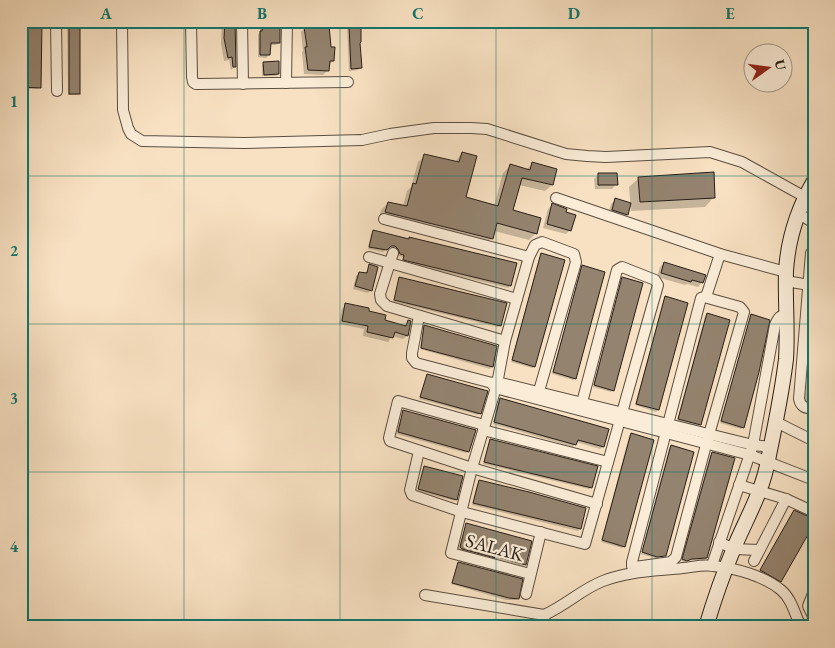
<svg xmlns="http://www.w3.org/2000/svg" width="835" height="648" font-family="'EB Garamond',serif">
<rect width="100%" height="100%" fill="#f8e1c2"/>
<filter id="stains"><feTurbulence type="fractalNoise" baseFrequency=".004" numOctaves="4"/><feColorMatrix values="0 0 0 0 .2 0 0 0 0 .09 0 0 0 0 .02 0 0 0 .5 -.17"/></filter>
<radialGradient id="worn" r=".72"><stop offset=".6" stop-color="#630" stop-opacity="0"/><stop offset="1" stop-color="#630" stop-opacity=".3"/></radialGradient>
<g fill="#0003">
<path d="M21,21L40,87L38,89H21Z"/>
<path d="M67,21H79V93L77,95H68Z"/>
<path d="M222,21H234L235,66L231,70L229,60L224,61L221,43Z"/>
<path d="M260,21H279V43L276,45H270L269,55L266,58L258,57V35L260,32Z"/>
<path d="M349,26L358,44L361,67L358,70L349,71L347,29Z"/>
<path d="M305,28L333,61L328,65L327,71L323,75L304,74L302,52L303,51L301,32Z"/>
<path d="M264,63L278,74L276,76H262V65Z"/>
<path d="M462,153L464,198L494,206L503,173L510,166L526,170L532,164L552,185L545,191L519,185L512,211L536,233L529,240L494,231L492,238L485,245L379,219L381,210L388,203L403,206L407,191L411,187L418,162L425,156L455,162Z"/>
<path d="M599,174L616,184L612,189H595L594,179Z"/>
<path d="M639,178L714,197L705,207L631,211L629,187Z"/>
<path d="M615,200L630,204L627,215L622,219L608,214L611,204Z"/>
<path d="M552,205L570,230L566,234L543,228L548,209Z"/>
<path d="M374,232L408,240L410,238L515,264L510,286L508,288L402,262L403,257L398,256L396,251L393,248H388L383,252L368,249L371,234Z"/>
<path d="M542,254L534,367L532,368L511,362L540,256Z"/>
<path d="M664,263L693,271L702,282L698,287L687,284L685,285L657,277L660,267Z"/>
<path d="M370,266L371,290L368,293L353,289L356,276L359,273L365,274Z"/>
<path d="M583,267L575,379L573,380L552,374L581,268Z"/>
<path d="M400,278L500,326L498,327L393,302Z"/>
<path d="M623,279L612,390L611,392L593,387L621,280Z"/>
<path d="M665,298L658,410L656,412L635,405L664,299Z"/>
<path d="M346,305L367,312L383,321L404,326L408,322L407,336L403,339L392,336L388,342L363,336L364,329L339,324L342,309Z"/>
<path d="M814,312V408L804,405Z"/>
<path d="M707,315L700,425L698,426L677,421L705,316Z"/>
<path d="M751,315L743,427L741,429L720,423Z"/>
<path d="M425,327L496,347L492,367L490,369L420,349L423,328Z"/>
<path d="M427,375L480,413L478,415L419,399Z"/>
<path d="M500,400L607,430L603,447L600,449L576,442L573,447L493,424L498,402Z"/>
<path d="M403,411L468,451L466,453L396,434Z"/>
<path d="M631,434L624,546L622,548L601,542L629,436Z"/>
<path d="M490,440L591,487L589,489L483,464Z"/>
<path d="M671,446L664,555L662,557L655,558L641,554L669,448Z"/>
<path d="M712,453L706,558L704,560H689L685,562L681,561L710,455Z"/>
<path d="M425,467L456,499L454,501L417,491Z"/>
<path d="M479,482L585,509L580,529L578,531L472,505L477,484Z"/>
<path d="M792,513L780,581L778,583L759,572Z"/>
<path d="M466,525L525,564L523,566L460,550L458,549Z"/>
<path d="M458,563L518,598L516,600H506L451,584Z"/>
</g>
<g fill="#94836f" stroke="#271d16">
<path d="M21,21H42L41,88L21,87Z"/>
<rect x="69" y="21" width="11" height="73"/>
<path d="M225,21H235L236,67H233L232,57L228,58L224,38Z"/>
<path d="M263,21H280V43H271L270,55H260V31H262Z"/>
<path d="M361,24V42L360,43L362,68L351,69L349,25Z"/>
<path d="M329,25L331,47H335L334,61H330L329,71L308,70L305,47H307L304,27Z"/>
<path d="M279,61V74L264,75L263,62Z"/>
<path d="M462,152L477,156L466,197L498,206L510,164L530,170L532,162L557,169L553,185L522,178L513,210L541,218L537,234L497,223L493,239L385,212L388,202L407,206L413,183L416,184L424,154L459,162Z"/>
<path d="M714,172L715,198L640,202L638,177Z"/>
<path d="M598,173H617L618,185H598Z"/>
<path d="M615,198L631,203L628,215L612,210Z"/>
<path d="M552,203L567,209L566,212L576,215L571,231L547,224Z"/>
<path d="M373,230L409,239V237L417,239L517,263L511,286L403,260L404,255L400,254L398,249L395,246H391L387,250L369,247Z"/>
<path d="M541,253L565,260L535,367L512,360Z"/>
<path d="M664,262L706,275L703,283L692,280L691,282L661,273Z"/>
<path d="M369,264L378,267L372,291L355,286L359,272L367,273Z"/>
<path d="M582,265L605,272L576,379L553,372Z"/>
<path d="M399,277L507,303L501,326L394,300Z"/>
<path d="M622,277L643,283L614,391L594,385Z"/>
<path d="M665,296L688,303L659,410L636,404Z"/>
<path d="M345,303L369,308V311L386,315L385,320L406,326L408,320L411,321L408,336L395,332L393,338L367,332L368,326L342,321Z"/>
<path d="M707,313L730,320L701,425L678,419Z"/>
<path d="M751,314L770,320L759,372L744,428L721,421Z"/>
<path d="M424,325L497,346L493,367L421,348Z"/>
<path d="M427,374L488,391L481,414L420,397Z"/>
<path d="M500,398L609,429L604,447L578,440L576,445L494,422Z"/>
<path d="M403,410L476,430L469,452L398,432Z"/>
<path d="M631,433L654,440L625,547L602,540Z"/>
<path d="M490,439L598,466L592,488L484,462Z"/>
<path d="M671,445L694,452L666,556L657,557L642,552Z"/>
<path d="M712,452L735,458L707,558L692,559L687,561L682,559Z"/>
<path d="M424,466L463,476L457,500L418,489Z"/>
<path d="M479,480L529,492L586,508L581,529L473,503Z"/>
<path d="M794,510L814,519V524L781,582L760,570Z"/>
<path d="M466,523L532,541L526,565L491,555L495,558L462,549L460,547Z"/>
<path d="M458,562L523,579L519,599L509,598L452,583Z"/>
</g>
<g fill="none" stroke-linecap="round" stroke-linejoin="round">
<defs>
<g id="street">
<path d="M56,21L57,91"/>
<path d="M122,21L123,110L128,128L131,134L142,141L244,143L362,140L390,134L434,128H471L487,129L566,154L587,156L606,157L710,152L742,162L805,197"/>
<path d="M191,21L192,77L193,82L196,84L348,82"/>
<path d="M242,21L243,84"/>
<path d="M286,83L287,21"/>
<path d="M556,198L720,254L786,272"/>
<path d="M799,214L814,223"/>
<path d="M384,219L529,257"/>
<path d="M393,253L380,294L381,300L387,306L505,341"/>
<path d="M811,253L799,399C801,408 806,408 814,409"/>
<path d="M369,257L517,299"/>
<path d="M786,281L809,285"/>
<path d="M704,297L740,307L744,312L706,445L676,557L671,562L635,567L632,566V562L701,298Z"/>
<path d="M706,297L720,254"/>
<path d="M419,316L412,353V358L416,363L492,383L497,382L753,445L770,447"/>
<path d="M492,384L495,388L750,455L814,480"/>
<path d="M776,422L814,441"/>
<path d="M484,425L398,401L389,438L390,441L472,468L597,504"/>
<path d="M483,430L608,462"/>
<path d="M419,451L410,490L412,495L462,512L585,544L658,285L655,280L622,267L617,270L580,410"/>
<path d="M739,485L786,499L814,512"/>
<path d="M719,542L734,549L759,550"/>
<path d="M754,561L786,499"/>
<path d="M712,565L753,445L775,325C778,318 780,315 788,314"/>
<path d="M530,574L451,553L472,468L497,384L505,341L529,257L535,245L542,242L574,254L576,262L537,398"/>
<path d="M814,591L808,606L814,618"/>
<path d="M526,594L541,532"/>
<path d="M425,595L544,615"/>
<path d="M545,627L544,615C565,606 582,589 603,581C628,571 657,571 683,568C693,567 704,564 713,566C736,568 764,576 781,590C792,599 795,615 801,627"/>
</g>
<path id="secondary" d="M706,627C714,600 723,574 734,548C746,519 763,491 768,460C775,426 782,393 786,359C788,329 785,300 786,271C788,240 798,208 814,181"/>
</defs>
<use href="#street" stroke="#5b4e41" stroke-width="12"/>
<use href="#secondary" stroke="#271d16" stroke-width="16"/>
<use href="#street" stroke="#faecd7" stroke-width="10"/>
<use href="#secondary" stroke="#faecd7" stroke-width="14"/>
</g>
<path fill="none" stroke="#0f766e" stroke-width="1" stroke-opacity="0.55" d="M184,21V627M340,21V627M496,21V627M652,21V627M21,176H814M21,324H814M21,472H814"/>
<g text-anchor="middle" stroke-width="4.5" stroke-linejoin="round" paint-order="stroke">
<g font-size="19" fill="#271d16" stroke="#faecd7">
<text transform="translate(495 547) rotate(15)" y="7">SALAK</text>
</g>
</g>
<rect width="835" height="648" fill="none" stroke="#f8e1c2" stroke-width="55"/>
<g transform="translate(768 68) rotate(76)"><circle r="24" fill="#faecd7" stroke="#a6998a"/>
<path d="M0-4L9 19L0 12L-9 19Z" fill="#8f2418"/>
<text y="-8" font-size="14" font-weight="bold" text-anchor="middle" fill="#271d16">U</text>
</g>
<rect x="28" y="28" width="780" height="592" fill="none" stroke="#0f766e" stroke-width="2"/>
<g font-size="16" text-anchor="middle" font-weight="bold" fill="#0f766e">
<text x="106" y="19">A</text>
<text x="262" y="19">B</text>
<text x="418" y="19">C</text>
<text x="574" y="19">D</text>
<text x="730" y="19">E</text>
<text x="14" y="107">1</text>
<text x="14" y="256">2</text>
<text x="14" y="404">3</text>
<text x="14" y="552">4</text>
</g>
<rect width="100%" height="100%" filter="url(#stains)"/>
<rect width="100%" height="100%" fill="url(#worn)"/>
</svg>
